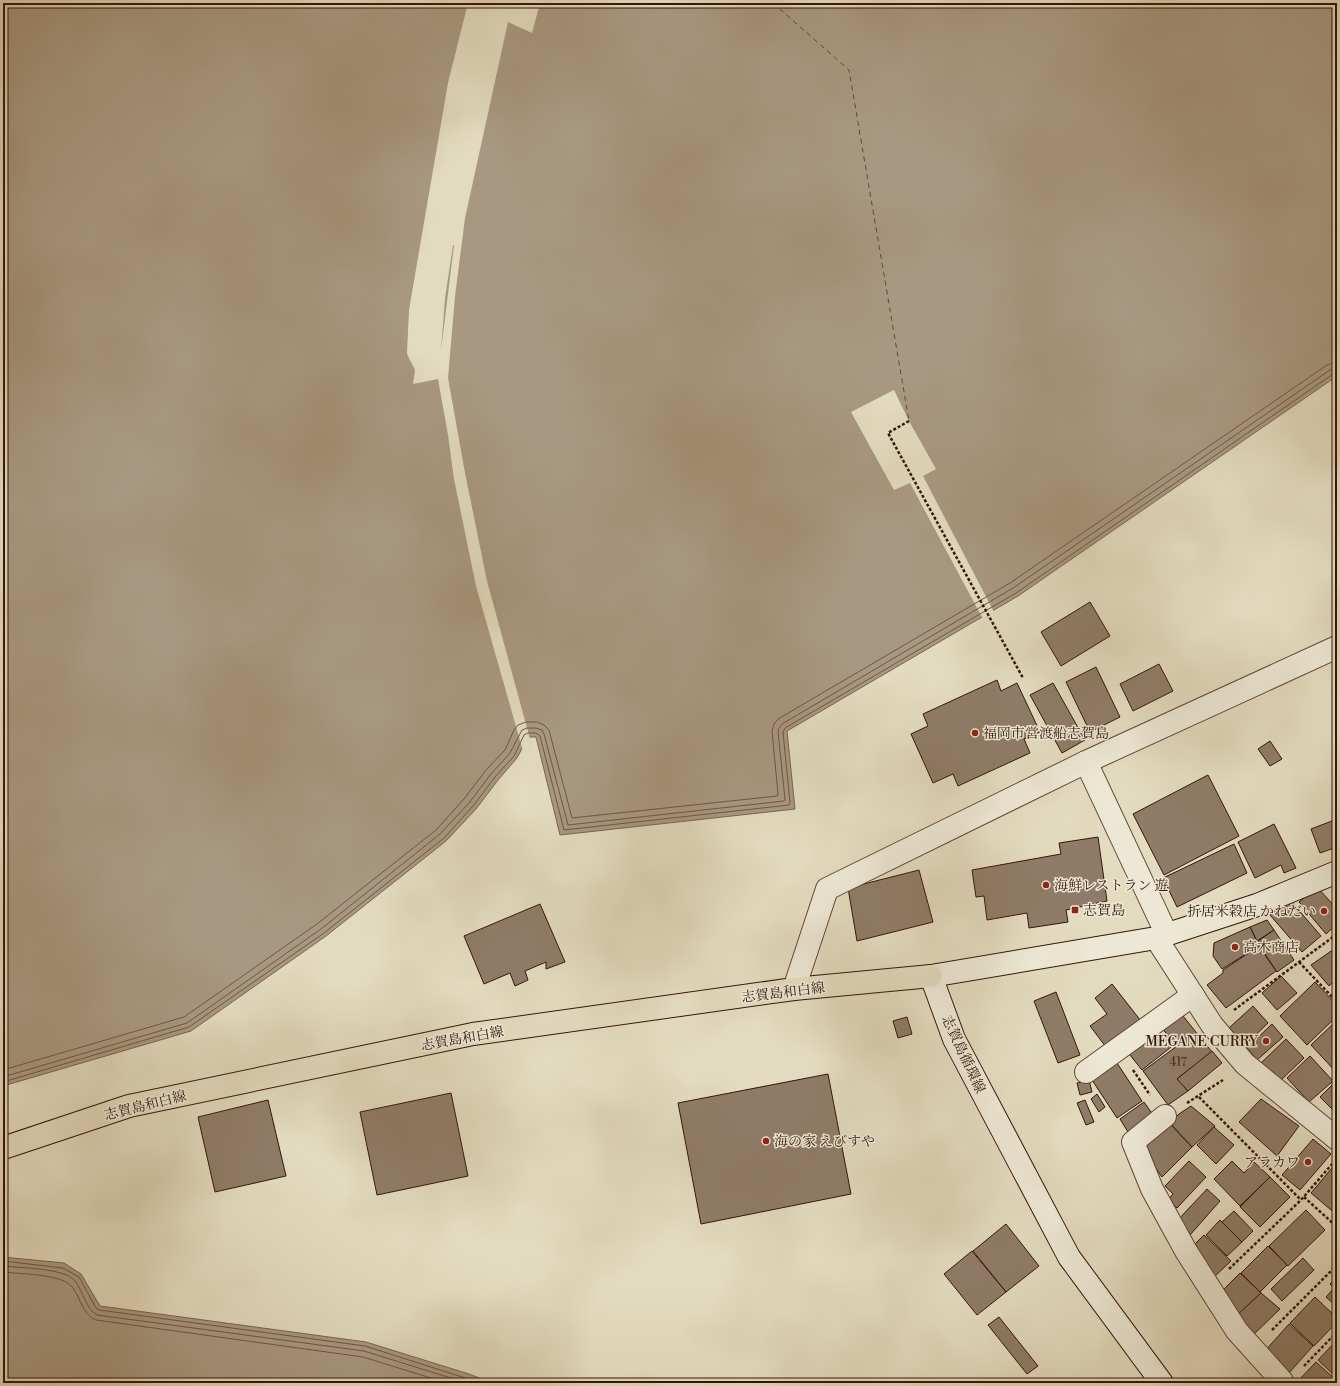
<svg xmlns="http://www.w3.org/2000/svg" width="1340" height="1386" font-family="'Libre Bodoni','Noto Serif JP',serif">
<rect width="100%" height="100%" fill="#e3dbbf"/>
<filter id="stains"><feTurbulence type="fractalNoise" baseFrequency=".005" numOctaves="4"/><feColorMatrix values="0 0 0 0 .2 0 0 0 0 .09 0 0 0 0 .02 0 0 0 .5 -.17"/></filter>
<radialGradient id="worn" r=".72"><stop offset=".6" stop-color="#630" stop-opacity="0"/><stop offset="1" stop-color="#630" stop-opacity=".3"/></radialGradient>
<g fill="#a89881" stroke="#7a6451">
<path d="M3,3H1337V376L1018,596L787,731L795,809L560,835L536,737H528L517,758L498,780L476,809L446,841L326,936L191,1031L3,1086Z"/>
<path d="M3,1257L64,1263L81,1274L100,1306L366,1342L469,1374L492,1383H3Z"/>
</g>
<g fill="#e3dbbf" fill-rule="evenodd">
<path d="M468,3H540L532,33L508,22L465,218L455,296L448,378L465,473L487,581L530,739L523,751L476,586L454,479L448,435L438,379L413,384L415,370L407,354L409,310L448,83ZM453,245H454L441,351L445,298Z"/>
<path d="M894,390L909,421L936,469L923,476L994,612L983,619L910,483L894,490L851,412Z"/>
</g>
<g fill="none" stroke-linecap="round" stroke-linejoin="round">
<g stroke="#6e5645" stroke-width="1">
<path d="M3,1070L184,1017L317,924L436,830L464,799L486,770L505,750L514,730L518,725L526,722H537L544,725L549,730L572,818L777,796L778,794L772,731L774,724L778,719L1010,583L1327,365L1337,362"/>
<path d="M3,1077L187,1023L321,929L440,834L469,803L491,774L510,753L522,730L527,728H536L542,730L544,734L568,825L784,801L785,799L778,732L779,728L782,724L1013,588L1330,370L1337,368"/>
<path d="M3,1082L189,1027L324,933L444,838L473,806L495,777L514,756L524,735L528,733H536L540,736L564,830L789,805L790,803L783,732L785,728L1016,593L1333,374L1337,373"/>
<path d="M3,1261L63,1268L79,1277L96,1308L99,1310L365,1346L481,1383"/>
<path d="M3,1266C20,1268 65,1268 75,1281C83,1291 86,1309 97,1315L364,1351L467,1383"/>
<path d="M3,1272C20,1274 56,1274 69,1284C81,1293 80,1314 96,1320L363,1357L447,1383"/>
</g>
<path stroke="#634939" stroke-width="1" stroke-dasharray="5 4" stroke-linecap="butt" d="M773,3L849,70L909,421"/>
</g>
<g fill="#8f7c68" stroke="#351509">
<path d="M1090,602L1110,636L1061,666L1041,632Z"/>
<path d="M1159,664L1173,691L1133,711L1120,684Z"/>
<path d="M1096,667L1120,717L1090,732L1066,682Z"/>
<path d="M997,680L1001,691L1017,683L1040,732L1024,739L1030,753L958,786L953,774L933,783L911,734L928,726L923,714Z"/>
<path d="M1053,683L1085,740L1062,753L1030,695Z"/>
<path d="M1337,689V699L1332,692Z"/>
<path d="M1270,741L1282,759L1270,766L1258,749Z"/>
<path d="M1208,775L1239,836L1164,875L1133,814Z"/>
<path d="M1337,819V847L1320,853L1311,829Z"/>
<path d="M1274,824L1296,868L1284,873L1281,865L1255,878L1238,842Z"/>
<path d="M1098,837L1107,901L1066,910L1068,922L1029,928L1027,913L987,920L984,896L976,897L972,870L1061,854L1059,843Z"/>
<path d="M1234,844L1247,873L1177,907L1163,878Z"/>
<path d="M919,870L933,922L857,941L848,888Z"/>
<path d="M1317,887L1337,909V924L1326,934L1299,902Z"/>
<path d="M1289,899L1321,936L1302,952L1270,915Z"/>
<path d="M540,904L565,962L546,969V962L525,971L528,980L515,986L510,973L484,984L464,936Z"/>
<path d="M1267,920L1274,930L1257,941L1250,927Z"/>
<path d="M1250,927L1259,946L1222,969L1213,956L1214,943Z"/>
<path d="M1274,930L1294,960L1277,972L1257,942Z"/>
<path d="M1259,946L1276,971L1226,1008L1207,985L1223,973V970Z"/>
<path d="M1337,947V984L1334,981L1329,986L1311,965Z"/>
<path d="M1281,976L1297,993L1277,1010L1262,993Z"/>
<path d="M1315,982L1337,1005V1016L1307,1045L1280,1016Z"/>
<path d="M1112,984L1141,1021L1106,1047L1090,1026L1107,1014L1095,998Z"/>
<path d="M1056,992L1080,1055L1058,1063L1034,1001Z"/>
<path d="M1253,1006L1268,1023L1244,1046L1229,1028Z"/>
<path d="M1179,1011L1212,1052L1178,1078L1188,1091L1168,1105L1143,1071L1177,1046L1160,1026Z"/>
<path d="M907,1017L912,1034L898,1038L893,1021Z"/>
<path d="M1337,1020V1071L1336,1072L1311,1045Z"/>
<path d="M1272,1024L1283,1037L1257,1060L1247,1048Z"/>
<path d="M1151,1031L1159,1042L1168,1036L1175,1044L1142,1070L1126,1050Z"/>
<path d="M1286,1039L1304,1058L1280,1081L1261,1063Z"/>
<path d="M1212,1051L1222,1063L1188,1091L1177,1079Z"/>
<path d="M1310,1056L1333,1081L1309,1102L1287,1078Z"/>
<path d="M1117,1063L1142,1101L1117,1118L1092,1080Z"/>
<path d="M828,1074L851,1194L701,1224L678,1103Z"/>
<path d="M1089,1080L1092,1092L1080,1095L1077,1083Z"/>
<path d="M1337,1080V1114L1320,1097Z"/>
<path d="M451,1093L468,1176L377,1195L360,1112Z"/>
<path d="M1097,1094L1105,1107L1099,1112L1091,1099Z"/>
<path d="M1261,1099L1299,1126L1277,1156L1239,1122Z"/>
<path d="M268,1100L286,1176L215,1192L198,1117Z"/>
<path d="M1085,1100L1094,1122L1086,1125L1077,1103Z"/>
<path d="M1144,1102L1153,1115L1128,1132L1120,1119Z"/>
<path d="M1191,1106L1215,1126L1192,1147L1170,1123L1179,1114Z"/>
<path d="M1169,1123L1192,1147L1162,1177L1147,1156L1146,1145Z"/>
<path d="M1214,1127L1234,1145L1216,1164L1197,1145Z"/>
<path d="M1313,1139L1331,1154L1300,1190L1282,1175Z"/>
<path d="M1189,1161L1206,1177L1177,1208L1168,1200L1173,1194L1165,1186Z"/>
<path d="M1232,1161L1244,1173L1254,1162L1270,1177L1240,1206L1214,1179Z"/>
<path d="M1337,1162V1215L1311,1193Z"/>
<path d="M1270,1177L1290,1197L1260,1227L1240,1207Z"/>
<path d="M1207,1189L1220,1201L1190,1235L1176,1222Z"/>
<path d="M1306,1210L1325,1230L1288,1266L1269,1246Z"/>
<path d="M1234,1211L1253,1231L1242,1242L1222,1222Z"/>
<path d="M1220,1220L1242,1242L1227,1256L1206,1235Z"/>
<path d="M1006,1224L1039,1266L1006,1292L973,1251Z"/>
<path d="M1204,1235L1231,1261L1212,1279L1193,1246Z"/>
<path d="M1268,1246L1287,1265L1260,1292L1241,1273Z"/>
<path d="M972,1251L1006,1292L977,1315L944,1274Z"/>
<path d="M1303,1258L1314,1270L1282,1301L1271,1289Z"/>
<path d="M1240,1273L1261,1293L1236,1317L1219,1294Z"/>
<path d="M1337,1276V1307L1326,1297L1334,1288L1330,1284Z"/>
<path d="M1261,1293L1280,1309L1251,1337L1236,1316Z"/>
<path d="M1315,1297L1337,1318V1322L1314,1346L1290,1323Z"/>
<path d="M999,1317L1038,1366L1027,1374L988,1325Z"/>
<path d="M1289,1324L1313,1346L1288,1374L1264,1352Z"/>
<path d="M1337,1340V1378L1318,1360Z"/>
<path d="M1316,1362L1337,1381V1383H1296Z"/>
</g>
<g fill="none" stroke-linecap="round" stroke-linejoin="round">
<defs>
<g id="street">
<path d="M1086,762L1167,935"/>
<path d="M1156,938L1212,1025L1245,1064L1337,1139"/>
<path d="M794,989L827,889L1086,762L1337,647"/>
<path d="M1086,1072L1193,995"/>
<path d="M1165,1116L1133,1142L1152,1189L1186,1251L1237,1331L1282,1381"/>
</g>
<path id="secondary" d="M1162,1383L1069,1257L954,1039L931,976L1156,938L1257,905L1337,872"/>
<path id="primary" d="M3,1148L129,1106L473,1034L794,989L931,976"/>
</defs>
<use href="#street" stroke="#604636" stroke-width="24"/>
<use href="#secondary" stroke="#351509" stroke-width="24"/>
<use href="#primary" stroke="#351509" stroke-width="24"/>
<g stroke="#351509" stroke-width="2.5" stroke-dasharray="3 2" stroke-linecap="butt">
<path d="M909,421L888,433L1023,678"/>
<path d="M1299,962L1337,1002"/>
<path d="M1234,1010L1337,934"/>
<path d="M1133,1070L1150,1095"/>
<path d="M1199,1097L1301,1200"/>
<path d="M1187,1103L1223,1080"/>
<path d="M1304,1197L1337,1227"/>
<path d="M1229,1269L1301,1200L1332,1164"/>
<path d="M1272,1330L1337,1265"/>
<path d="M1304,1366L1337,1332"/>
</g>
<use href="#street" stroke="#ede8d5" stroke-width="22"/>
<use href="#secondary" stroke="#ede8d5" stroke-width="22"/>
<use href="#primary" stroke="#e3dbbf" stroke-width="22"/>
</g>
<g fill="#8f2418" stroke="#ede8d5" stroke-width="1.5">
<circle cx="975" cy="733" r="4"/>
<circle cx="1046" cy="885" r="4"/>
<rect x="1071" y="906" width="8" height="8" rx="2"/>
<circle cx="1324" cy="911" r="4"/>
<circle cx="1235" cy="947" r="4"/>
<circle cx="1266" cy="1041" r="4"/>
<circle cx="766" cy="1141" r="4"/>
<circle cx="1308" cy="1162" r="4"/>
</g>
<g text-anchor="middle" stroke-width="3" stroke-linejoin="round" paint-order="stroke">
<g font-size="12" fill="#4c2f21">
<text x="1178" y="1066">417</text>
</g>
<g font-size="14" fill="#351509" stroke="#ede8d5" text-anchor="start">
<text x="983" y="738">福岡市営渡船志賀島</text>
<text x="1054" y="890">海鮮レストラン 遊</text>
<text x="1083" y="915">志賀島</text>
<text x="1316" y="916" text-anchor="end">折居米穀店 かねだい</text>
<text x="1243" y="952">高木商店</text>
<text x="1258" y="1046" text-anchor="end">MEGANE CURRY</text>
<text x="774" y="1146">海の家 えびすや</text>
<text x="1300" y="1167" text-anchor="end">アラカワ</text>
</g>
<g font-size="14" fill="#351509" stroke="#ede8d5">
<text transform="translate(783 992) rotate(-7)" y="5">志賀島和白線</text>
<text transform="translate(462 1038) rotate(-10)" y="5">志賀島和白線</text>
<text transform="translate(964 1054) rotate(65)" y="5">志賀島循環線</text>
<text transform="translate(145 1105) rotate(-14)" y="5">志賀島和白線</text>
</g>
</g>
<rect width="1340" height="1386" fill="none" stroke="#e3dbbf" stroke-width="16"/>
<rect x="4" y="4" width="1332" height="1378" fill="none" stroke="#351509" stroke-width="2"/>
<rect x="8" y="8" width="1324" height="1370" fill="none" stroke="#351509"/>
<rect width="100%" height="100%" filter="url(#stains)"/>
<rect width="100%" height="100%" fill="url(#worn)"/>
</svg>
